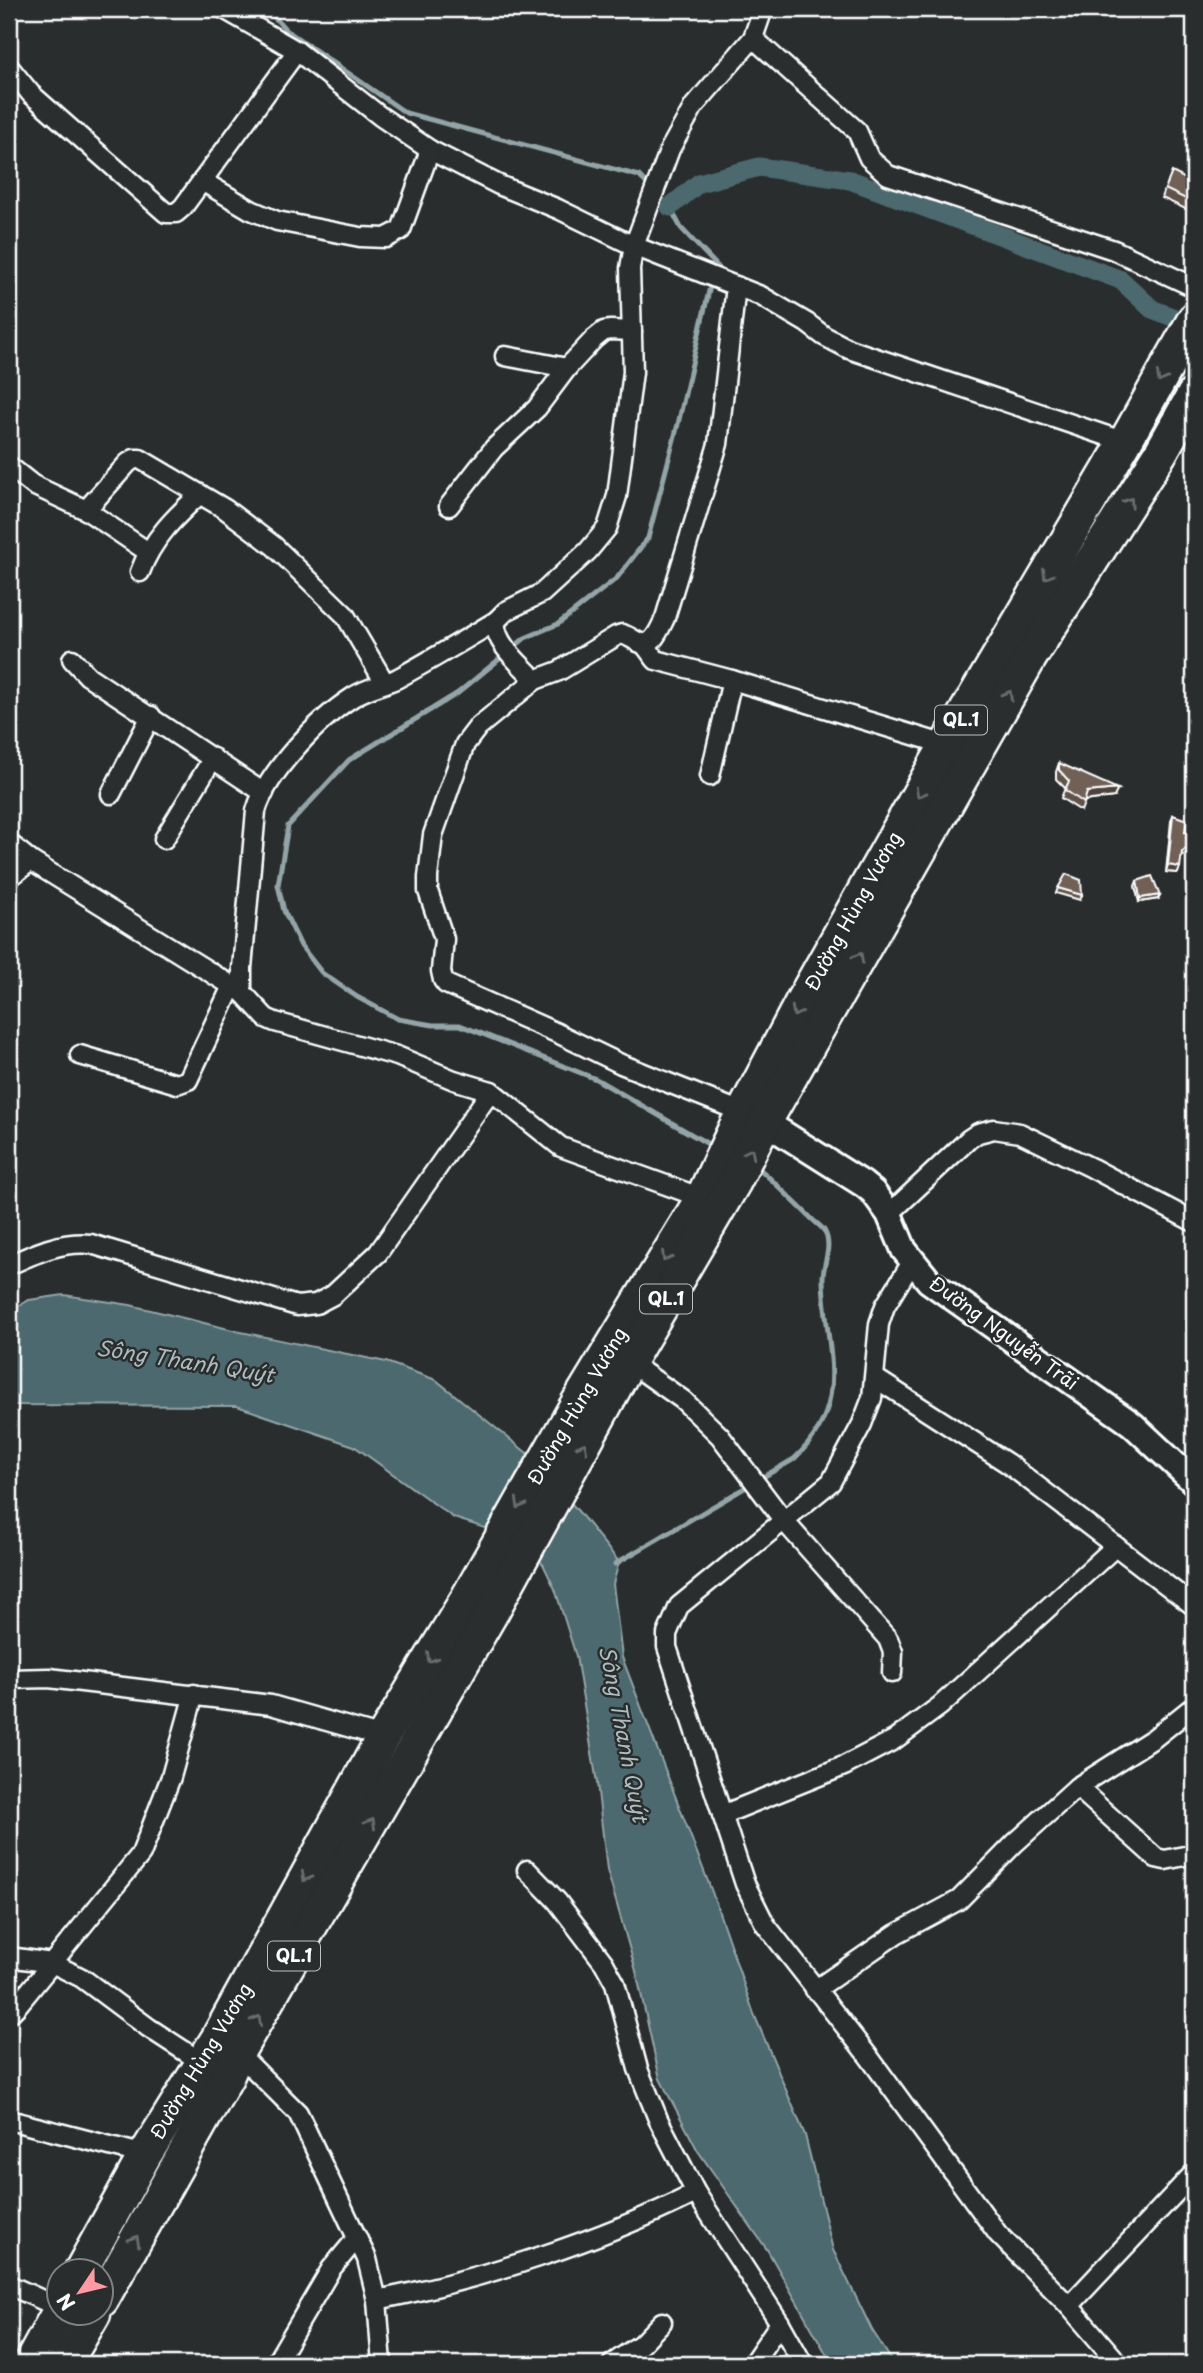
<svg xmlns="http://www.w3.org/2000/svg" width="1203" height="2373" font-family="'Playpen Sans',sans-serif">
<rect width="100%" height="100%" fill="#2a2d2e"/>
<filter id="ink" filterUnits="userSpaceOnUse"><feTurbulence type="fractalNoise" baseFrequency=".0143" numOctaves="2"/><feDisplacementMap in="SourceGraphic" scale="14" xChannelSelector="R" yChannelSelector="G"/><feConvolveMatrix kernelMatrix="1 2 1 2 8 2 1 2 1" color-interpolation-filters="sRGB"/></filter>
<g filter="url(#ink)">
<path fill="#4b696e" stroke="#93a5a8" stroke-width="2" d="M64,1295L130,1305L241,1332L386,1362L436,1380L527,1453L578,1511L619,1562L613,1584L622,1657L712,1892L754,2014L805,2135L833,2250L872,2330L894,2364H832L768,2251L698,2151L660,2079L636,1971L607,1870L597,1783L576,1656L555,1589L543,1564L513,1537L454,1518L354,1446L237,1406L9,1405V1311L29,1300Z"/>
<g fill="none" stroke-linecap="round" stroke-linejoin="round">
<g stroke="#93a5a8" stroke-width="5">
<path d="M267,9L286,30L406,113L639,176L670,207L681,228L719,268L711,282L678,424L648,538L617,578L558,624L525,638L458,693L349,760L288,826L278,885L284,911L301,946L322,973L357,997L398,1019L433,1025H460L596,1079L715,1148"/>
<path d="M615,1564L794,1459C854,1403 825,1350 823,1280C822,1265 833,1248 825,1232C823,1227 814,1222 810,1217C792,1200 775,1182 756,1166"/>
</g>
<path stroke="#4b696e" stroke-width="19" d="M670,207L699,183L759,167L850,180L1121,280L1152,309L1185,322"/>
<defs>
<g id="street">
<path d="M224,9L297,51L380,116L430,150L499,185L558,209L634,246L761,296L807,323L824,336L849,349L1125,442"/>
<path d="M753,38L763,9"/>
<path d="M9,67L31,94L166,213H176L183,207L297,51"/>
<path d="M202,181L251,210L277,221L360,237L386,238L401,230L430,150"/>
<path d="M736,286L718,444L665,618C660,628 653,649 638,642C632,639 629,636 622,634L616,636L559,671L535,680L478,727L465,744L433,835L428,877V891L444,939L441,971L443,980L446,984L557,1033L621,1064L749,1115"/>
<path d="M505,356L567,368"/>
<path d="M9,466L33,485L86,510L148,552"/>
<path d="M449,506L494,448L537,408L567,368L594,339L604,331L611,330L632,331"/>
<path d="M86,510L128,463L134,459H140L225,509L274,546L345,615L385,683"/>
<path d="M140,572C152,539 175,517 200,494"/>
<path d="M496,621C464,640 431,660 398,678C384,685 366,688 353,697C320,718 267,772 256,811L242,968V992L266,1018L275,1022L397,1056L454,1080L491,1091L561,1147L702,1198"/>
<path d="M644,644L656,660L732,680L946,745"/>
<path d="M72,659L88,676L264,793"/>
<path d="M535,680C522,665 493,643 496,621L506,611L542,593L588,551L607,528L617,496L633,372L630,268L634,246L670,149L694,106L753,38L857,131L869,158L888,175L1114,250L1194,287"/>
<path d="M710,776L732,680"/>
<path d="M111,794L151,716"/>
<path d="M164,839L213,758"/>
<path d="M9,843L31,861L242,992"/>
<path d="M9,878L31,861"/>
<path d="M80,1055L177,1084L188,1080L232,986"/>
<path d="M889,1214L969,1139L978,1133L994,1129L1020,1133L1092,1168L1194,1222"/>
<path d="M912,1262L885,1306L879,1324L872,1398L862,1424L831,1482L679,1606L667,1634V1647L745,1884L765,1924L869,2057L998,2234L1069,2306L1119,2364"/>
<path d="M9,1265C36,1253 61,1241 91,1244L297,1306L316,1304L333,1295L378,1253L491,1091"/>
<path d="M629,1362L683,1400L720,1436L784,1521L888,1639L893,1652L892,1673"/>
<path d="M875,1378L1007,1463L1194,1606"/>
<path d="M9,1679L49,1678L271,1705L383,1737"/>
<path d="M1077,1787L1156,1858L1165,1860L1194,1854"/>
<path d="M722,1815L844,1766L894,1740L940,1706L1116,1546"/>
<path d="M527,1870L557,1901L604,1963L615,1983L638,2069L658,2119L696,2193L780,2323L803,2364"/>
<path d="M9,1957L52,1963L82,1978L149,2028L209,2067"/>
<path d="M815,1990L896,1934L959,1900L1015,1843L1077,1787L1154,1738L1194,1706"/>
<path d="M9,2014L17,2006L141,1854L171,1777L194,1694"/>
<path d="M233,2048L298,2113L367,2259L377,2300L382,2364"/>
<path d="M9,2120L145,2155"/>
<path d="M9,2285L60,2308"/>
<path d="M377,2300C483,2279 599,2241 696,2193"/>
<path d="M1069,2306L1194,2173"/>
<path d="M275,2364L331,2269L357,2238"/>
<path d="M612,2364L641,2344L662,2322"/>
<path d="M752,2364L780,2323"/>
</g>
<path id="secondary" d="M765,1122L863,1184L873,1192L889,1214L904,1250L929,1281L1132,1424L1194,1482"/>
<g id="highway">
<path d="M80,2272L145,2155L217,2039L383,1737L466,1600L578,1402L702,1198L736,1126L803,999L946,745L1125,442L1194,319"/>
<path d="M102,2300L227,2077L238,2052L491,1614L629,1362L734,1183L765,1122L1030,658L1160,454L1194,394"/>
<path d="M30,2364L60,2309"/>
<path d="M65,2364L94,2314"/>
</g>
</defs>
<use href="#street" stroke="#fff" stroke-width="23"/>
<use href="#secondary" stroke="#fff" stroke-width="30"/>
<use href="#highway" stroke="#fff" stroke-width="37"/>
<use href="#street" stroke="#2a2d2e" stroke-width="18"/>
<use href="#secondary" stroke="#2a2d2e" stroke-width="24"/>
<use href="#highway" stroke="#2a2d2e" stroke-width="32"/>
</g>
<g fill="#5f534a" stroke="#fff" stroke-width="2">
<path d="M1194,183V213L1162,198L1165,189Z"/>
<path d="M1059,763L1114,797L1085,801L1081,811L1061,798L1065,788L1056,779V772Z"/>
<path d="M1173,815L1185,832L1187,852L1181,857L1178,873L1166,872L1171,821Z"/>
<path d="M1137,881L1158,899L1139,902L1135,886Z"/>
<path d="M1058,888L1082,895L1080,900L1056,893Z"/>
</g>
<g fill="#4e433c" stroke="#fff" stroke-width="2">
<path d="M1118,789L1114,797L1084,801L1087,792Z"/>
<path d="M1189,845L1187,852L1180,859L1182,852Z"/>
<path d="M1168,865L1180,867L1178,873L1166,872Z"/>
<path d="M1160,895L1158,899L1139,902L1140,898Z"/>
</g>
<g fill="#6f6056" stroke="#fff" stroke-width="2">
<path d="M1172,172L1194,183V203L1165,189Z"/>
<path d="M1059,763L1118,789L1087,792L1084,803L1065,790L1069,781L1059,770Z"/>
<path d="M1173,815L1187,820L1185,832H1190L1189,845L1182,852L1180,867L1168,865Z"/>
<path d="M1066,874L1081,880L1082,895L1058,888Z"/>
<path d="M1152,876L1160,895L1140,898L1137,881Z"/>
</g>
<defs><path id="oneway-chevron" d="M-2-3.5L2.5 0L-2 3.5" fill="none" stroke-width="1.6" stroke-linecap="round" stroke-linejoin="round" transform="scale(1.75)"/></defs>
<g stroke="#6a6c6d">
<use href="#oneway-chevron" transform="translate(1161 378) rotate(119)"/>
<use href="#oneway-chevron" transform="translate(1129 502) rotate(-57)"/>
<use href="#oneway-chevron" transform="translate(1047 575) rotate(120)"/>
<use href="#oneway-chevron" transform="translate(1008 695) rotate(-60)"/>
<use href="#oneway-chevron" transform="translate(920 793) rotate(119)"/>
<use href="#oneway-chevron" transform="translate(859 957) rotate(-60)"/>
<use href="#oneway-chevron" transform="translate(796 1012) rotate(118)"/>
<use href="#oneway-chevron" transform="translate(750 1153) rotate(-63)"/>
<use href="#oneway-chevron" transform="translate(666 1257) rotate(121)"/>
<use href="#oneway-chevron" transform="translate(583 1447) rotate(-61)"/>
<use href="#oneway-chevron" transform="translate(520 1504) rotate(119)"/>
<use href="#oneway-chevron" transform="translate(431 1658) rotate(121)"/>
<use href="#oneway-chevron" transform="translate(371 1823) rotate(-60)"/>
<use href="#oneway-chevron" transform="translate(306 1877) rotate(119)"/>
<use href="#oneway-chevron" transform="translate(257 2020) rotate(-60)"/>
<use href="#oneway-chevron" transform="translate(135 2240) rotate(-61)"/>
</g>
</g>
<g text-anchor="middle" stroke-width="5" stroke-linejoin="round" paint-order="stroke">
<g fill="#2a2d2e" stroke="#bfc0c0" stroke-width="2">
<rect x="935" y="705.5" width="52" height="29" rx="5"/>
<rect x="640" y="1284.5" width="52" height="29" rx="5"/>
<rect x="268" y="1941.5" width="52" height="29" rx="5"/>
</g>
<g font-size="18" font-weight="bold" fill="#fff">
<text x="961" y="726">QL.1</text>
<text x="666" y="1305">QL.1</text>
<text x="294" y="1962">QL.1</text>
</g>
<g font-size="19" fill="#fff" stroke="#2a2d2e">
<text transform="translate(853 911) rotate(-61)" y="7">Đường Hùng Vương</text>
<text transform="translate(1004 1333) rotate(36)" y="7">Đường Nguyễn Trãi</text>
<text transform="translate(577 1406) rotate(-60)" y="7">Đường Hùng Vương</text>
<text transform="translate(201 2061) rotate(-59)" y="7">Đường Hùng Vương</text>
</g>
<g font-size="21" font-style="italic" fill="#aebcbe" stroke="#2a2d2e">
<text transform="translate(185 1362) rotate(9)" y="7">Sông Thanh Quýt</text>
<text transform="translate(623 1734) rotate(79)" y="7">Sông Thanh Quýt</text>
</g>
</g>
<rect width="1203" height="2373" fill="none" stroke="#2a2d2e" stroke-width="35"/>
<rect x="18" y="18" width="1168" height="2338" fill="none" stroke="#fff" stroke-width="2.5" filter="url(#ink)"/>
<g transform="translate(80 2292) rotate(235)"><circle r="33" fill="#2a2d2e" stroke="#7f8182" stroke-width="2"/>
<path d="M0-5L12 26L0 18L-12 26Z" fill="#ff9aa2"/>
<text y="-10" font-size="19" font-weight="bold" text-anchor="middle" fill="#ffffff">N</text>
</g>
</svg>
